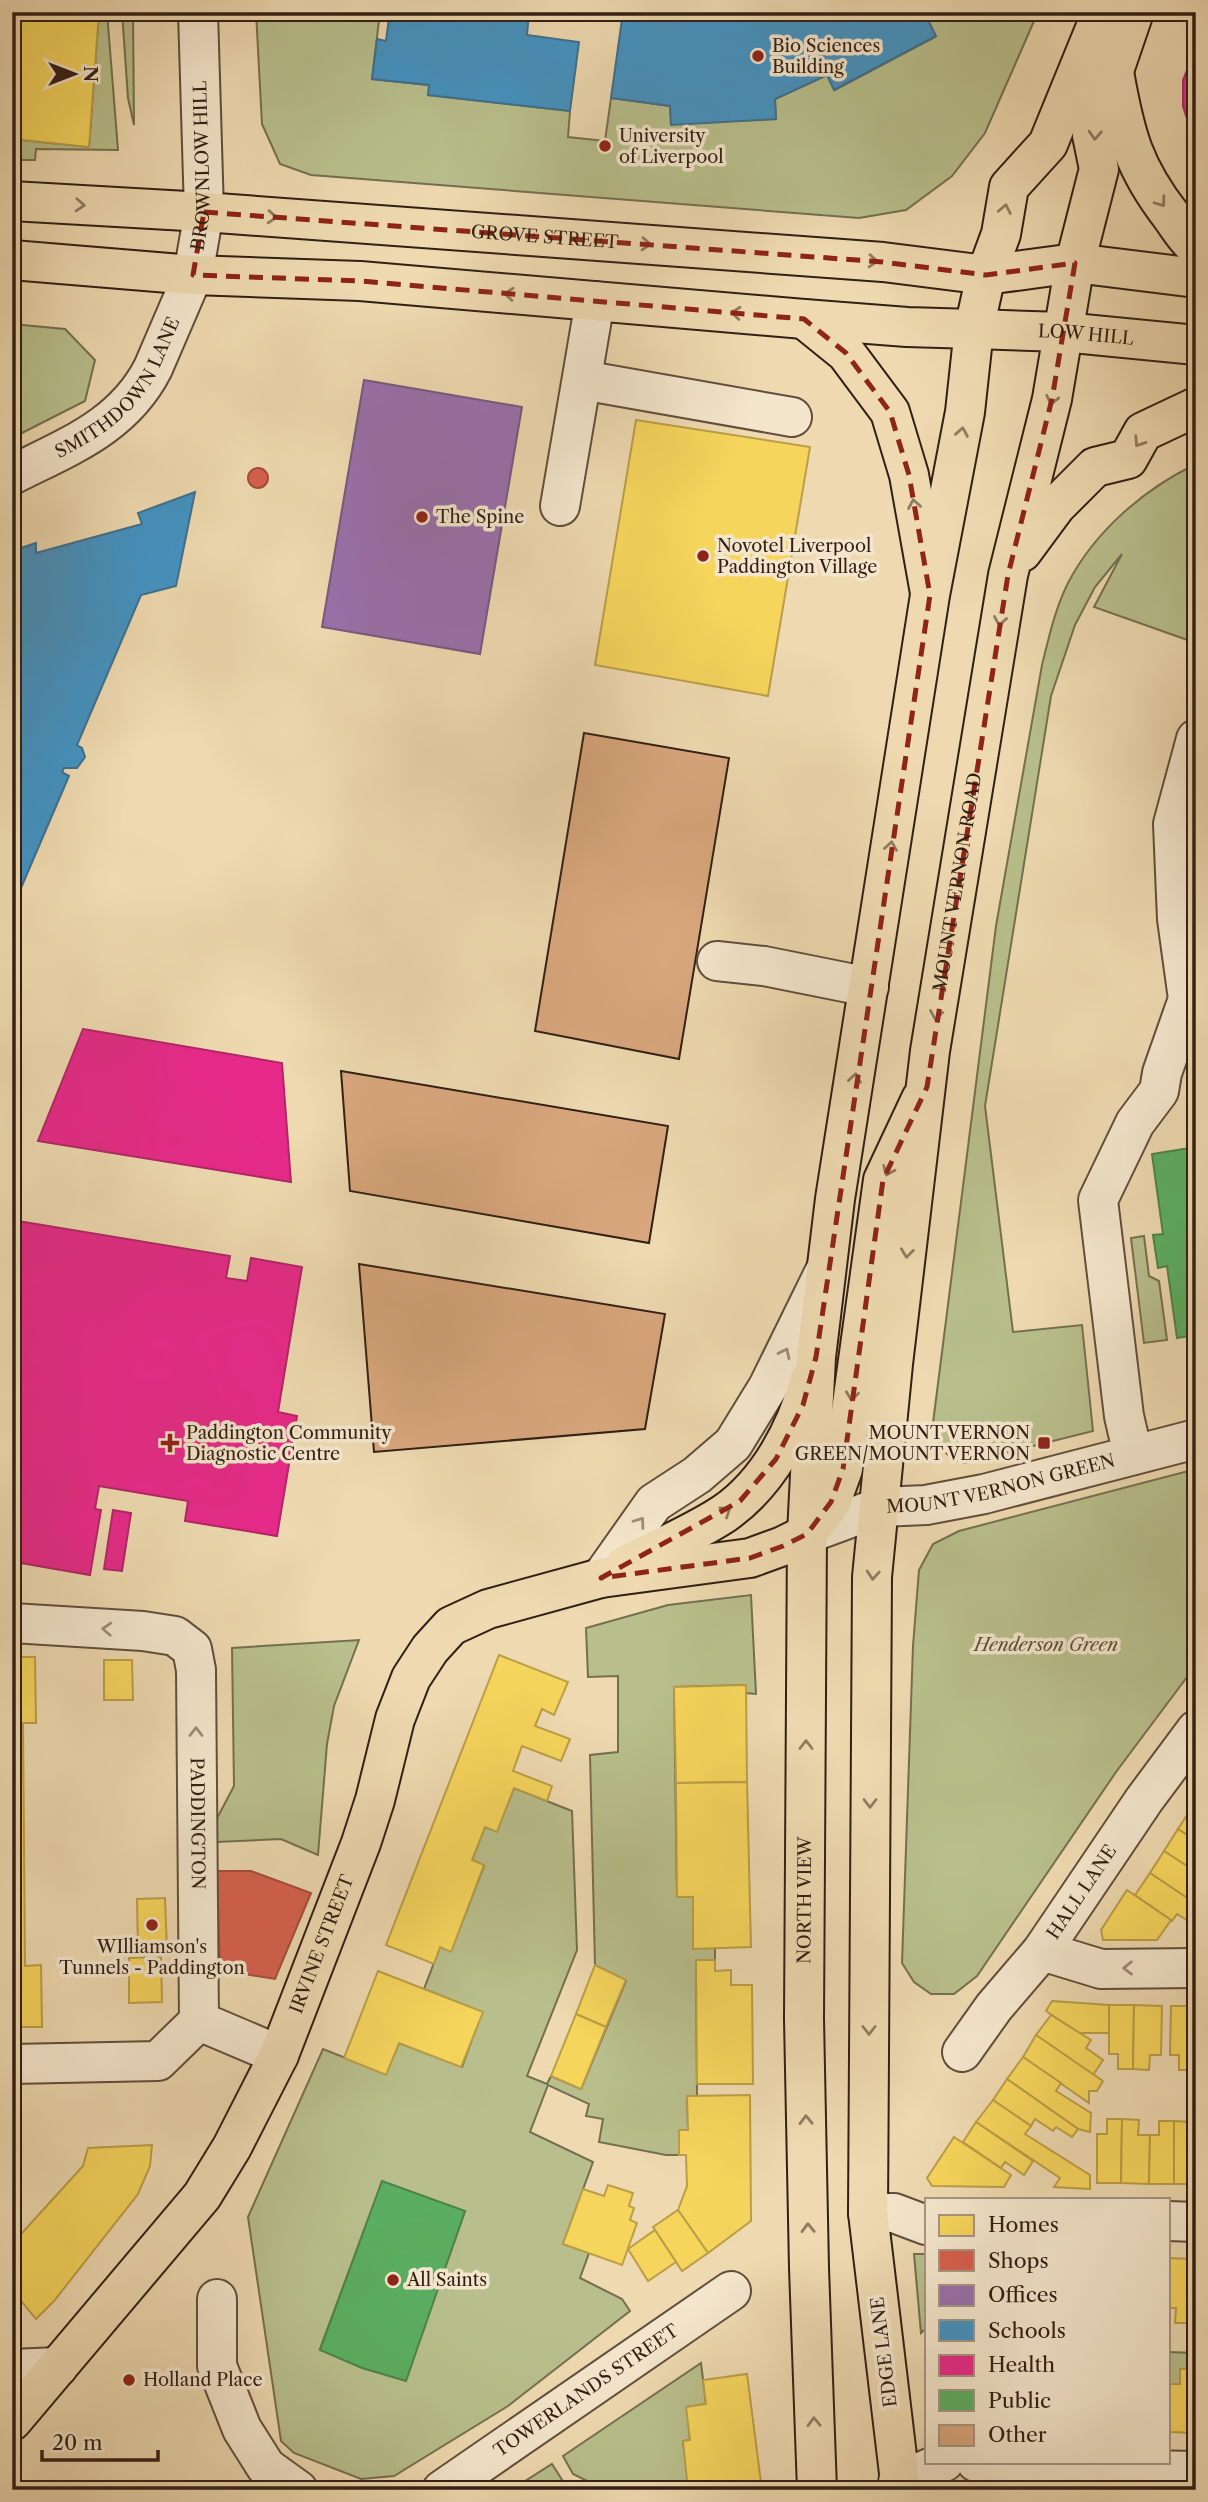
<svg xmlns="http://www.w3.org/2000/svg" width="1208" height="2502" font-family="'Libre Caslon Text',serif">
<rect width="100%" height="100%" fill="#eed9b0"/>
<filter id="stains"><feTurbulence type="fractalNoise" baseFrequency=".00286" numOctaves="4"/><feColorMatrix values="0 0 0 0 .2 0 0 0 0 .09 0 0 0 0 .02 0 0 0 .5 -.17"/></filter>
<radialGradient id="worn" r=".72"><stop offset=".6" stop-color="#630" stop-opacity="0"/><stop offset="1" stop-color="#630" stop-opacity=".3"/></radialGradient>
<g fill="#b8bf8c" stroke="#756f50" stroke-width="2" fill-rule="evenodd">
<path d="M99,12H107L118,150L36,149L35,160H12V139L89,147Z"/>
<path d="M122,12H133L134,125L128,98Z"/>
<path d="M256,12H380L372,79L429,85V95L570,111L568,137L605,141L611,98L670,106L671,124L776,119L775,99L827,75L835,90L935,37L928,20L936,12H1038L985,133L952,176L906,210L859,218L311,175L280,164L262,124Z"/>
<path d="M12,324L65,329L95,360L85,401L12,438Z"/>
<path d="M1196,464V643L1094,607L1122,554L1095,587L1075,625L1051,696L985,1106L1013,1332L1082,1325L1093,1431L965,1463C943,1458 937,1443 933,1423L996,926L1042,665C1049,637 1055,609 1068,583C1095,531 1144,489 1196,464Z"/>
<path d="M1144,1236L1149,1276L1159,1281L1167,1340L1144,1343L1131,1238Z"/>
<path d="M1196,1469V1665L1116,1772L977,1976L954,1994H931L914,1982L902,1963L913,1646L919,1570L933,1544L959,1531Z"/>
<path d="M751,1595L756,1694L746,1693V1685L674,1687L677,1897H693L694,1948H715V1960H696L697,2096H687L688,2130H679V2155H666L599,2142L603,2119L586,2116L589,2104L548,2085L530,2132L593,2162L563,2244L589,2253L580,2278L622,2299L630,2311L508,2406L394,2476L361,2479L294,2453L281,2441L248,2217L323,2049L386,2074L399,2043L462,2067L482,2012L424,1989L440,1947L451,1951L484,1866L472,1860L485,1827L496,1831L514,1788L572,1811L577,1950L527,2076L547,2084L551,2076L581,2089L626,1981L595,1965L590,1755L618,1752V1676L588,1677L586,1628L668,1605ZM382,2182L465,2211L405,2380L320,2349Z"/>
<path d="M359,1640L334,1706L327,1744L318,1855L281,1839L217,1842L215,1822L234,1786L232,1648Z"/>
<path d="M914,2254H926V2328L921,2333Z"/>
<path d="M1168,2352L1196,2353V2369H1180V2384H1168Z"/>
<path d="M701,2363L706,2404L687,2407L690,2440L683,2441L689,2490H605L573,2474L563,2456Z"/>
<path d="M552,2464L566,2486L575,2490H511Z"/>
</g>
<g fill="#f6d55c" stroke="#bb9e47" stroke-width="2">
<path d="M12,12H99L89,147L12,139Z"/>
<path d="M636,420L810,447L768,696L595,665Z"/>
<path d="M499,1655L568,1682L554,1715L542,1709L535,1726L570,1739L561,1761L522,1746L513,1771L552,1786L547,1801L514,1788L497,1832L485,1827L472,1860L484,1865L451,1952L440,1947L434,1964L386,1945Z"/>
<path d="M12,1657H35L36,1723H23L25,1966L41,1965L42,2027H12Z"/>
<path d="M104,1660H132L133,1700H104Z"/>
<path d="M746,1685L747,1782L676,1783L674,1687Z"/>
<path d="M747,1782L751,1947L693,1949V1897H677L676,1783Z"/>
<path d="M1193,1806L1196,1808V1841L1178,1829Z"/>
<path d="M1178,1829L1196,1841V1872L1164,1851Z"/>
<path d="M1164,1851L1196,1872V1904L1150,1873Z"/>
<path d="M1150,1873L1196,1904V1926L1177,1914L1172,1921L1135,1895Z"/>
<path d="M1127,1890L1171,1920L1157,1940H1103L1101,1930Z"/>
<path d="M165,1898L167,1950H138L137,1899Z"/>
<path d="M161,1957L162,2002L129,2003V1958Z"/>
<path d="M696,1960H715V1971L731,1970V1985H752L753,2084H697Z"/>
<path d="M595,1965L626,1980L606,2027L576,2014Z"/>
<path d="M378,1971L483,2012L461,2067L399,2043L386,2075L344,2058Z"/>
<path d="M1052,2001L1109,2005V2033H1079L1046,2011Z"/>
<path d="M1109,2005H1134L1133,2069H1118V2054H1109Z"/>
<path d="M1134,2005L1162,2006L1161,2055H1150L1149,2070L1133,2069Z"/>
<path d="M1171,2006H1195L1194,2070H1179V2055H1170Z"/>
<path d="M576,2014L606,2027L581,2089L551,2076Z"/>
<path d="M1051,2015L1091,2040L1086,2048L1103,2060L1093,2075L1036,2035Z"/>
<path d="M1036,2035L1103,2081L1097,2091H1089V2103L1023,2057Z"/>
<path d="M1023,2057L1061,2083L1056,2091L1091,2113L1090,2132L1078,2129L1007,2079Z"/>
<path d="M1007,2079L1078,2129L1072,2137L1056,2127L1053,2131L1035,2119L1031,2126L993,2100Z"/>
<path d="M750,2095L751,2221L708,2253L678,2210L687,2186L686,2155H679V2130H688L687,2096Z"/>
<path d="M993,2100L1031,2126L1025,2134L1090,2175V2189L1054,2187L1060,2178L976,2122Z"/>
<path d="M1107,2119H1122L1121,2183H1097V2134H1107Z"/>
<path d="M1122,2119L1139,2120L1138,2135H1150L1149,2184L1121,2183Z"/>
<path d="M1159,2121H1174V2184H1149L1150,2135H1159Z"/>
<path d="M1174,2121L1191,2122V2135H1196V2184H1174Z"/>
<path d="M976,2122L1033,2161L1024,2175L1005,2162L1001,2168L963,2142Z"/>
<path d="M954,2137L1011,2175L1004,2187L932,2186L927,2178Z"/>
<path d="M152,2145L150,2166L138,2194L54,2301L36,2319L12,2290V2244L83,2166L88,2148Z"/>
<path d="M608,2185L633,2193L629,2206L634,2208L630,2220L637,2223L622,2265L563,2244L583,2189L604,2196Z"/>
<path d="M678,2210L708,2253L682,2271L653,2227Z"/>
<path d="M655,2230L676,2262L648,2281L628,2249Z"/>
<path d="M1168,2258L1192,2259L1190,2323H1175L1176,2308H1168Z"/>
<path d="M1192,2259H1196V2323H1190Z"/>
<path d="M1180,2369H1195L1194,2433L1170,2432V2384H1180Z"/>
<path d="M747,2374L762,2490H688L683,2441L690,2440L686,2407L706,2404L703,2380Z"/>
</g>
<g fill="#d6604d" stroke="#a54c3c" stroke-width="2">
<circle cx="258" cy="478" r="10"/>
<path d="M217,1871H251L311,1893L275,1979L220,1970Z"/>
</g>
<path fill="#9970ab" stroke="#7a587e" stroke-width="2" d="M364,380L522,407L480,654L322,627Z"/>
<g fill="#4393c3" stroke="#3e708f" stroke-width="2">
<path d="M404,12H529L527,35L579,42L570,111L428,95L429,85L372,79L377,39L386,41L389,18Z"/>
<path d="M623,12H936L928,20L936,36L834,90L827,75L775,99L776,119L671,125L670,106L611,98Z"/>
<path d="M195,492L176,586L141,595L77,745L82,748L85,757L77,768H64L62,772L69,776L12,909V551L36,543V553L142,524L138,513Z"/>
</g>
<g fill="#e7298a" stroke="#b12667" stroke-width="2">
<path d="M1196,49V138L1190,128L1183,106V80Z"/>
<path d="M83,1029L282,1063L291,1182L38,1141Z"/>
<path d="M12,1220L230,1256L226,1278L247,1281L251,1258L302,1267L278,1412L297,1416L277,1536L185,1521L188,1501L99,1486L95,1509L101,1510L90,1575L15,1562L12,1572Z"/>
<path d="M113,1510L131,1513L122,1571L104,1569Z"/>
</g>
<g fill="#5aae61" stroke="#4e834a" stroke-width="2">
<path d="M1196,1147V1335L1177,1338L1167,1266L1158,1268L1153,1235L1163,1234L1152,1154Z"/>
<path d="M382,2181L465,2211L406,2381L362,2368L320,2350Z"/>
</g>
<g fill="#d9a77d" stroke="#321f15" stroke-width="2">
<path d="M584,733L729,758L679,1059L535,1031Z"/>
<path d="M341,1071L668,1126L649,1243L350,1191Z"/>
<path d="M359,1264L665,1314L645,1429L374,1452Z"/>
</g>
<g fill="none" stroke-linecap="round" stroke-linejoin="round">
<defs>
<g id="minor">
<path d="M582,380L792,417"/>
<path id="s1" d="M12,475C67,447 123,427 153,368L193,275L204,212L198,12"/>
<path d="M560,506L595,301"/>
<path d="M717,961L764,966L869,987"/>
<path d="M1133,1455L1124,1416L1098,1200L1135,1123L1159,1091L1162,1073L1188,999L1177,919L1173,824L1196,739"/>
<path id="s2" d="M807,1534L880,1507L926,1505L984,1494L1196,1439"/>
<path d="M601,1578L654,1503L697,1475L733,1444L768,1387L825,1271"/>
<path id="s3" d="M12,1623L143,1631L175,1636L192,1649L196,1670L199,2021"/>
<path d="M1042,1951L1101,1969L1196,1968"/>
<path d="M199,2021L279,2055"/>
<path id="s4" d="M962,2052L994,2007L1042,1951L1144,1800L1196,1730"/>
<path d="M12,2064L158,2061L199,2021"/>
<path d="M868,2213H894L926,2225"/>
<path d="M1168,2221L1196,2222"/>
<path d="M217,2299V2366L242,2429L266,2467L298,2490"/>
<path d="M12,2369L58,2367"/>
<path d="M976,2462L986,2467L1196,2471"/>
<path id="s5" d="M442,2490L731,2291"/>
<path d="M897,2490L899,2476L920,2472L944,2462"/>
</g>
<g id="major">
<path d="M1114,72C1125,134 1133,167 1172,217C1179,227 1186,239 1196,247"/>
<path id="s6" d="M12,201L204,212L883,262L986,275L1001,234L1009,187L1048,144L1102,12"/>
<path d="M12,260L193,275L360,281L804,319L907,327L974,329"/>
<path d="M1075,263L1099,169L1092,135L1134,12"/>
<path d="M804,319L846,353L890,412L909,475L930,593"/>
<path d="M624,1566C655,1550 697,1532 725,1513C769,1482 796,1430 810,1379"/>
<path id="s7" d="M12,2421L202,2196L232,2147L279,2055L361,1843L375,1800L395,1719L411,1678L430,1649L451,1626L488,1609L601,1578L750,1558L783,1546L807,1534L831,1502L843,1469L883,1180L921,1099"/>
</g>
<g id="highway">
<path id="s8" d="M974,329L1063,332L1196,345"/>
<path d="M1022,552L1056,506L1095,467L1128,459L1143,432L1196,407"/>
<path id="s9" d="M817,2490L809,2268L804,2019L807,1534L816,1357L835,1199L930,595L965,412L974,329L986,275L1075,263L1196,278"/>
<path id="s10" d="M901,2490L868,2213L872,1577L893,1364L930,1051L1008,575L1052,399L1075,263"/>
</g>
</defs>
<use href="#minor" stroke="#614e3c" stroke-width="42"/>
<use href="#major" stroke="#321f15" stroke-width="42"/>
<use href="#highway" stroke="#321f15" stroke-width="42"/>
<use href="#minor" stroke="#f4e6cc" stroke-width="38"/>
<use href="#major" stroke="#eed9b0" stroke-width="38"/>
<use href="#highway" stroke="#eed9b0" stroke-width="38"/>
</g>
<defs><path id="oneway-chevron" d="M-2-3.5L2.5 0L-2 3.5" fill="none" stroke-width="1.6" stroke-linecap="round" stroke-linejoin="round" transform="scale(1.75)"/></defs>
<g stroke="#907c62">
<use href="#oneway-chevron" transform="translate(1095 135) rotate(93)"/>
<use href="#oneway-chevron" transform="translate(1161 202) rotate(54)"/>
<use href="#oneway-chevron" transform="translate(80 205) rotate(3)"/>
<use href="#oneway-chevron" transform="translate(1005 209) rotate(-79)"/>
<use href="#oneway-chevron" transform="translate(272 217) rotate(4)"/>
<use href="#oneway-chevron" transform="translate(646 244) rotate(4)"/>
<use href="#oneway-chevron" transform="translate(873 261) rotate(4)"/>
<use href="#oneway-chevron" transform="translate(509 294) rotate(-175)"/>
<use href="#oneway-chevron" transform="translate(736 313) rotate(-175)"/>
<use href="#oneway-chevron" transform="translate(1052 400) rotate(102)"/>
<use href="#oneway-chevron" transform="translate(962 432) rotate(-80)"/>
<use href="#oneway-chevron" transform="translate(1139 442) rotate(123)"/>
<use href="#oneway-chevron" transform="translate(914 504) rotate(-100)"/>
<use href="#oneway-chevron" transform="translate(1000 621) rotate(99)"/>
<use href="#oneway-chevron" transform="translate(891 846) rotate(-81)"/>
<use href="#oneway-chevron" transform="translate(936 1015) rotate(99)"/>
<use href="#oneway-chevron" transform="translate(855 1078) rotate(-81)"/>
<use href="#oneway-chevron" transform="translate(888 1171) rotate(113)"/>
<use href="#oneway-chevron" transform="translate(907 1253) rotate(97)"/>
<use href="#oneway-chevron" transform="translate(852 1396) rotate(97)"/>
<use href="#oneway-chevron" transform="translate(726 1511) rotate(-34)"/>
<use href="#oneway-chevron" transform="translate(873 1575) rotate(94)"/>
<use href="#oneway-chevron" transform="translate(806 1745) rotate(-90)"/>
<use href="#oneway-chevron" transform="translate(870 1803) rotate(90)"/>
<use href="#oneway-chevron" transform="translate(869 2030) rotate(90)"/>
<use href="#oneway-chevron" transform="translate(806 2120) rotate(-91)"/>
<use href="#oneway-chevron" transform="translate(808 2228) rotate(-91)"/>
<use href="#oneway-chevron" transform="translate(814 2422) rotate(-92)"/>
</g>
<g stroke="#9d8c7a">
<use href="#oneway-chevron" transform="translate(785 1353) rotate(-64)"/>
<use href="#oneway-chevron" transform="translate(640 1522) rotate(-54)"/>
<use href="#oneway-chevron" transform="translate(107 1629) rotate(-177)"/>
<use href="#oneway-chevron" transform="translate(196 1732) rotate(-90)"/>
<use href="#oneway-chevron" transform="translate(1128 1968) rotate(179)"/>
</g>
<path fill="none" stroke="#8f2418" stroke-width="5" stroke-dasharray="14 9" stroke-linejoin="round" d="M204,212L883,262L986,275L1075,263L1052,399L1008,575L927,1087L883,1180L843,1469L831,1502L807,1534L783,1546L750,1558L601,1578L740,1501L776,1459L803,1405L816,1357L930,595L909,475L890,412L846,353L804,319L360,281L193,275Z"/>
<g fill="#8f2418" stroke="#f4e6cc" stroke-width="2.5">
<circle cx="758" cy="56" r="7"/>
<circle cx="605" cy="146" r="7"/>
<circle cx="422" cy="517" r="7"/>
<circle cx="703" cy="556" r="7"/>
<path d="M166.5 1432.5h7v7h7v7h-7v7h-7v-7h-7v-7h7z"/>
<rect x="1037" y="1436" width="14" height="14" rx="3.5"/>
<circle cx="152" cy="1925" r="7"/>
<circle cx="393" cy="2280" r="7"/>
<circle cx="129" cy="2380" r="7"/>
</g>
<g text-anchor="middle" stroke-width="7" stroke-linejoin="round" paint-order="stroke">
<g font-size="18" fill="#321f15" stroke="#f4e6cc" text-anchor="start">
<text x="772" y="52">Bio Sciences<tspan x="772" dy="21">Building</tspan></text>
<text x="619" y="142">University<tspan x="619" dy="21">of Liverpool</tspan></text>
<text x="436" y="523">The Spine</text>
<text x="717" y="552">Novotel Liverpool<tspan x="717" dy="21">Paddington Village</tspan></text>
<text x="186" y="1439">Paddington Community<tspan x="186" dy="21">Diagnostic Centre</tspan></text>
<text x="1030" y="1439" text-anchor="end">MOUNT VERNON<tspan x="1030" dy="21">GREEN/MOUNT VERNON</tspan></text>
<text x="152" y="1953" text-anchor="middle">WIlliamson's<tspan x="152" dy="21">Tunnels - Paddington</tspan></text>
<text x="407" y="2286">All Saints</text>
<text x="143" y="2386">Holland Place</text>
</g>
<g font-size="18" fill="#321f15" stroke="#f4e6cc">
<text dy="6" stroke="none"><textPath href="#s1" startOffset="392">BROWNLOW HILL</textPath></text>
<text dy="6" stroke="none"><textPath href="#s6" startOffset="534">GROVE STREET</textPath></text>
<text dy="6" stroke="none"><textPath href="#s8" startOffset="112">LOW HILL</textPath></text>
<text dy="6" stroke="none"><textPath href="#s1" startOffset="142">SMITHDOWN LANE</textPath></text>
<text dy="6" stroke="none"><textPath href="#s10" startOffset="1615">MOUNT VERNON ROAD</textPath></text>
<text dy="6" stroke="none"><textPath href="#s2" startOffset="201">MOUNT VERNON GREEN</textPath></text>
<text dy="6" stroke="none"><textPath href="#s3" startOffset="360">PADDINGTON</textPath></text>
<text dy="6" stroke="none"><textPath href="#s4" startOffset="200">HALL LANE</textPath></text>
<text dy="6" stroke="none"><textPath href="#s9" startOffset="590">NORTH VIEW</textPath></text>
<text dy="6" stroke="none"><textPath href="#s7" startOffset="574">IRVINE STREET</textPath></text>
<text transform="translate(884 2352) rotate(-97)" y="6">EDGE LANE</text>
<text dy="6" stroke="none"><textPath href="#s5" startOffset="175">TOWERLANDS STREET</textPath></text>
</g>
<g font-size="18" font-style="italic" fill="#5a4f39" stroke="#f4e6cc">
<text x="1046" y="1651">Henderson Green</text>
</g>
</g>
<rect width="1208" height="2502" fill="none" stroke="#eed9b0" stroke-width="42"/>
<rect x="14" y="14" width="1180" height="2474" fill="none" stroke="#321f15" stroke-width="3.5"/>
<rect x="21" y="21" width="1166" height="2460" fill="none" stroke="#321f15" stroke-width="2"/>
<rect x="925" y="2198" width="245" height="266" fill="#f4e6cc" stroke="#a69683" stroke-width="2"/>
<rect x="939" y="2215" width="35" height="21" fill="#f6d55c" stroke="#a69683" stroke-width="2"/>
<text x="988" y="2232" font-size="21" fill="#321f15">Homes</text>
<rect x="939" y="2250" width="35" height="21" fill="#d6604d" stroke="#a69683" stroke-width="2"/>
<text x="988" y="2268" font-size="21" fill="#321f15">Shops</text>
<rect x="939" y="2285" width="35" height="21" fill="#9970ab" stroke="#a69683" stroke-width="2"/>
<text x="988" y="2302" font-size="21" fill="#321f15">Offices</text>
<rect x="939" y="2320" width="35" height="21" fill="#4393c3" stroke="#a69683" stroke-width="2"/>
<text x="988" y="2338" font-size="21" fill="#321f15">Schools</text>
<rect x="939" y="2355" width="35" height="21" fill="#e7298a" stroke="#a69683" stroke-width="2"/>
<text x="988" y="2372" font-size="21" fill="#321f15">Health</text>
<rect x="939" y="2390" width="35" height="21" fill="#5aae61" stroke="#a69683" stroke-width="2"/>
<text x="988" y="2408" font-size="21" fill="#321f15">Public</text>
<rect x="939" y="2425" width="35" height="21" fill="#d9a77d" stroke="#a69683" stroke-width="2"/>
<text x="988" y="2442" font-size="21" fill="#321f15">Other</text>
<g transform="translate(74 74) rotate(90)" stroke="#f4e6cc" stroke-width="5" paint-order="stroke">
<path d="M0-5L12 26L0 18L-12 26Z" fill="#321f15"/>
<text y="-10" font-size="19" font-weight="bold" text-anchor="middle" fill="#321f15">N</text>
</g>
<path d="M42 2450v10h116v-10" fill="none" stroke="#321f15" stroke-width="3.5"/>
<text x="52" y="2450" font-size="21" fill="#321f15" stroke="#f4e6cc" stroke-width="5" paint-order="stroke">20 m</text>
<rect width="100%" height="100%" filter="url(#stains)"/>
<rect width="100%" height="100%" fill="url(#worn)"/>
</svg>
